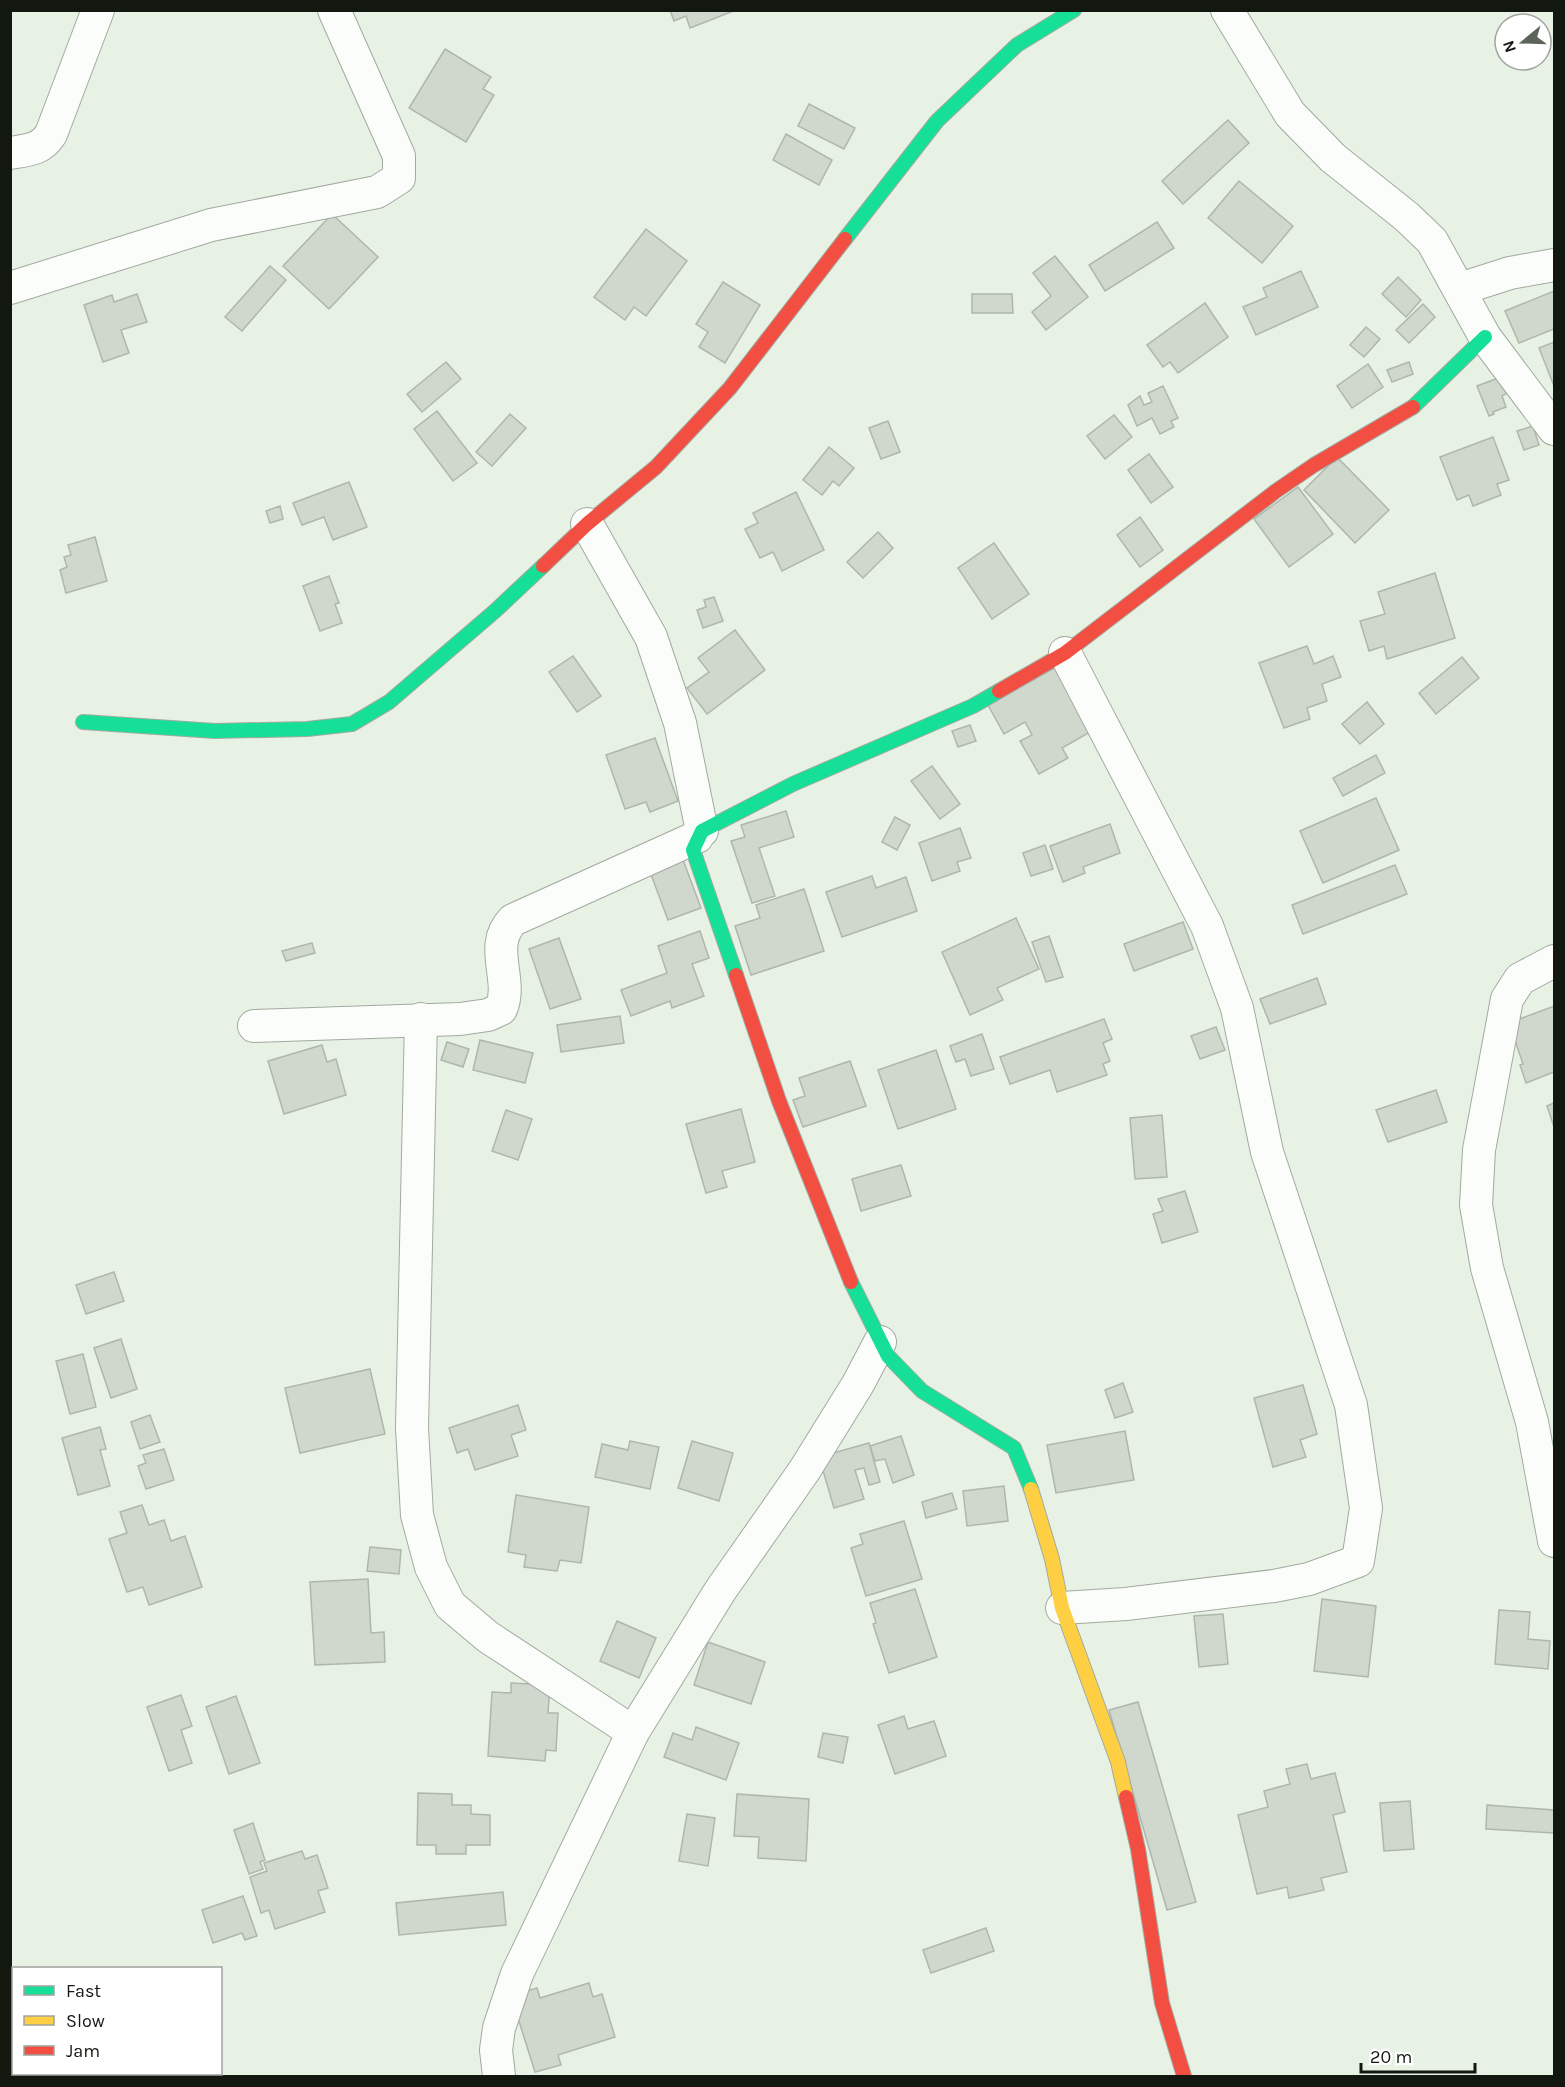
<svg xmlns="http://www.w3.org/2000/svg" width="1565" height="2087" font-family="Karla,sans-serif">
<rect width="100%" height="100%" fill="#e7f1e4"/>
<g fill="#d0d8cd" stroke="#afb7ad" stroke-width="1.5">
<path d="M670,10H736L690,28L686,16L674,21Z"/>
<path d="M445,49L491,77L483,89L494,95L466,142L409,108Z"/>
<path d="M809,104L855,128L844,149L798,126Z"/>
<path d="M1228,120L1249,143L1183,204L1162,181Z"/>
<path d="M786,134L832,160L819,185L773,160Z"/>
<path d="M1239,181L1293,226L1262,263L1208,218Z"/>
<path d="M332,214L378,257L329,309L283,266Z"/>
<path d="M1157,222L1174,248L1105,291L1089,265Z"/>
<path d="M646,229L687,261L646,316L634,307L625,320L594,297Z"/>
<path d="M1055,256L1088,297L1046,330L1032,312L1051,296L1033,273Z"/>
<path d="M270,266L286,280L242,331L225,317Z"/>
<path d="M1301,271L1318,307L1256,335L1243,307L1267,297L1263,288Z"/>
<path d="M1398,277L1421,300L1406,317L1382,294Z"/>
<path d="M723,282L760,305L725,363L699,347L708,332L696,324Z"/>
<path d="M1554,291V329L1519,343L1505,311Z"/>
<path d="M137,294L147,322L121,330L129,353L103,362L84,305L112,295L114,302Z"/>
<path d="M972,294H1012L1013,313H972Z"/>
<path d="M1205,303L1228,337L1178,373L1170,362L1163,367L1147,345Z"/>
<path d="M1423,304L1435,317L1409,343L1396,330Z"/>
<path d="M1366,327L1380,339L1364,357L1350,345Z"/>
<path d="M1554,342V386L1539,348Z"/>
<path d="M446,362L461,379L422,412L407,394Z"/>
<path d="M1409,362L1413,374L1392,382L1387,370Z"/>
<path d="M1368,364L1383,387L1352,408L1337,386Z"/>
<path d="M1501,377L1507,393L1502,396L1506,407L1493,412L1494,414L1489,416L1477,386Z"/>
<path d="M1163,386L1178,418L1171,421L1174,427L1160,434L1152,418L1137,426L1128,405L1140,396L1144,405L1152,402L1148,393Z"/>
<path d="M437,411L477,463L453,481L414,429Z"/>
<path d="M510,414L526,428L492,466L476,452Z"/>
<path d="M1114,415L1132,437L1105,459L1087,436Z"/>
<path d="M888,421L900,452L881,459L869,428Z"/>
<path d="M1533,426L1539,445L1524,450L1517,431Z"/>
<path d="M1493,437L1509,480L1497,484L1501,495L1473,506L1469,495L1457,500L1440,457Z"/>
<path d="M829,447L854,468L839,486L833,481L822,495L803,480Z"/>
<path d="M1149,454L1173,487L1151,503L1128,470Z"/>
<path d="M1337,457L1389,510L1355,543L1304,490Z"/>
<path d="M349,482L367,527L333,540L324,517L302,525L293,503Z"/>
<path d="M1298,487L1333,534L1289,567L1254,519Z"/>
<path d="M796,492L824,550L782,571L773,552L760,558L745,529L758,523L753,513Z"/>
<path d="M280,506L283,519L270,523L266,511Z"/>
<path d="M1140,517L1163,550L1140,567L1117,535Z"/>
<path d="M878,532L893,548L863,578L847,562Z"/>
<path d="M95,537L107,581L66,593L60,570L67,567L64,557L71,555L68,545Z"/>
<path d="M994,543L1029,594L992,619L958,568Z"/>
<path d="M1435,573L1455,638L1387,659L1384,646L1369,651L1360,621L1385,614L1378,592Z"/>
<path d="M329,576L339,603L335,604L342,623L320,631L303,586Z"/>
<path d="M714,597L723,621L703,628L697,610L706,607L704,600Z"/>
<path d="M735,630L765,670L707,714L687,688L709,672L698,658Z"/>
<path d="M1307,646L1314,664L1333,656L1341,677L1322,684L1327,701L1307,708L1310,719L1284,728L1259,663Z"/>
<path d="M573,656L601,696L577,712L549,672Z"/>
<path d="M1462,657L1479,678L1436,714L1419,693Z"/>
<path d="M1061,664L1097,728L1062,748L1068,758L1039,774L1020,741L1032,735L1025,722L1004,734L988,705Z"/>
<path d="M1367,702L1384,724L1360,744L1342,724Z"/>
<path d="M970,725L976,741L958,747L952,731Z"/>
<path d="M655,738L678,801L650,812L646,802L625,809L606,755Z"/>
<path d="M1376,755L1385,773L1343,796L1333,778Z"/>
<path d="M932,766L960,804L940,819L911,781Z"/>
<path d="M1376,798L1399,850L1323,883L1300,831Z"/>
<path d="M786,811L794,837L759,848L775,896L752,903L731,841L745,837L741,825Z"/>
<path d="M895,817L910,825L897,850L882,842Z"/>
<path d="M1110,824L1120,853L1083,867L1085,873L1063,882L1050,846Z"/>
<path d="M960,828L971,858L957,862L960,871L932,881L919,843Z"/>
<path d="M1045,845L1053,869L1031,876L1023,853Z"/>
<path d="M679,849L701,908L668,920L646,861Z"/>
<path d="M1395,865L1407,894L1303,934L1292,905Z"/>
<path d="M872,876L876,888L906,877L917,911L842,937L826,892Z"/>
<path d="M804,889L824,951L751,975L735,926L760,918L756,905Z"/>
<path d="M1016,918L1039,969L997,988L1003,1000L970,1015L942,952Z"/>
<path d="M1183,922L1193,949L1134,971L1124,944Z"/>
<path d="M700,931L709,958L692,964L704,996L672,1008L670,1001L631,1016L621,990L667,973L658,946Z"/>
<path d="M1049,936L1063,977L1046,982L1032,942Z"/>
<path d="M559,938L581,999L550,1009L529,949Z"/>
<path d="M312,943L315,953L286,961L282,951Z"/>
<path d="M1317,978L1326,1004L1270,1024L1260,999Z"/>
<path d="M1554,1006V1072L1526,1083L1520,1065L1523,1064L1509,1023Z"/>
<path d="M620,1016L624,1043L561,1052L557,1025Z"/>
<path d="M1104,1019L1112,1039L1103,1043L1110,1061L1103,1064L1107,1075L1057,1092L1050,1070L1010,1084L1000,1057Z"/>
<path d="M1216,1027L1225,1050L1200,1059L1191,1036Z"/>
<path d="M982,1034L994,1069L971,1076L965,1059L956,1062L950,1046Z"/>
<path d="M480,1040L533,1053L525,1083L473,1070Z"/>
<path d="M447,1042L469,1049L463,1067L441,1060Z"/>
<path d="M322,1045L327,1062L336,1059L346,1095L284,1114L268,1061Z"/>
<path d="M936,1050L956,1109L898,1129L878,1070Z"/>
<path d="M850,1061L866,1106L803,1127L793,1100L805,1096L799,1078Z"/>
<path d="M1436,1090L1447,1122L1388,1142L1376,1110Z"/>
<path d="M1554,1103V1127L1547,1106Z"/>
<path d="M741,1109L755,1162L722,1171L727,1187L706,1193L686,1124Z"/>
<path d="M506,1110L532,1119L518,1160L492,1151Z"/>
<path d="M1162,1115L1167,1177L1135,1179L1130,1118Z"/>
<path d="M901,1165L911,1196L861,1211L852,1179Z"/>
<path d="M1185,1191L1198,1232L1162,1243L1153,1214L1163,1211L1158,1199Z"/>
<path d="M114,1272L124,1301L86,1314L76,1285Z"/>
<path d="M121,1339L137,1389L111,1398L94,1348Z"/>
<path d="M83,1354L96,1407L70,1414L56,1361Z"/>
<path d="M370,1369L385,1434L300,1453L285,1388Z"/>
<path d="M1123,1383L1133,1412L1115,1418L1105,1390Z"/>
<path d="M1303,1385L1317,1434L1300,1440L1306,1457L1273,1467L1254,1398Z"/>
<path d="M518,1405L526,1430L511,1435L518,1456L475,1470L468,1449L457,1453L449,1428Z"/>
<path d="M150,1415L160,1442L140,1449L131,1422Z"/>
<path d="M100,1427L106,1449L100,1450L110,1486L78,1495L62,1438Z"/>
<path d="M1125,1431L1134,1480L1056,1493L1047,1445Z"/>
<path d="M901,1436L914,1475L893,1483L885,1459L875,1461L870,1446Z"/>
<path d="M630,1441L659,1447L650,1489L595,1477L602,1444L628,1450Z"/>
<path d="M692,1441L733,1453L719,1501L678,1488Z"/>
<path d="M869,1443L880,1482L869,1485L864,1468L855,1470L864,1499L834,1508L819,1457Z"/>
<path d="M164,1449L174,1480L146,1489L138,1466L146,1463L143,1455Z"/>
<path d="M1004,1486L1008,1521L967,1526L963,1491Z"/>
<path d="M952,1493L957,1509L926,1518L922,1502Z"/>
<path d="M516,1495L589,1507L581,1563L560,1560L557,1571L524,1567L526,1555L508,1552Z"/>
<path d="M142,1505L149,1525L164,1520L171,1541L185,1536L202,1587L149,1605L143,1587L127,1592L109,1539L127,1533L120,1512Z"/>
<path d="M904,1521L922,1579L866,1596L851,1548L863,1544L860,1534Z"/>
<path d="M370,1547L401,1550L399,1574L367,1571Z"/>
<path d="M368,1579L371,1633L384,1632L385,1662L315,1665L310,1582Z"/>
<path d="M915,1589L937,1657L889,1673L873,1624L876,1623L870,1603Z"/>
<path d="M1322,1599L1376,1606L1368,1677L1314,1671Z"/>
<path d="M1499,1610L1530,1612L1528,1639L1550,1641L1548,1669L1495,1664Z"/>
<path d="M1223,1614L1228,1664L1199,1667L1194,1616Z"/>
<path d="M617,1621L656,1638L639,1678L600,1661Z"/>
<path d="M708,1642L765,1662L751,1704L694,1685Z"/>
<path d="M511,1683L550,1685L548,1713H558L556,1751L546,1750L545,1761L488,1756L492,1692L511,1693Z"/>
<path d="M181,1695L192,1726L181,1730L192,1763L169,1771L147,1707Z"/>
<path d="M236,1696L260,1763L229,1774L206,1707Z"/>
<path d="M1138,1702L1196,1902L1167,1910L1109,1710Z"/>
<path d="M904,1716L908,1729L934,1721L946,1756L895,1774L878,1725Z"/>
<path d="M696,1727L739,1743L726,1780L664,1757L673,1733L692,1740Z"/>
<path d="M823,1733L848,1737L843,1763L818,1757Z"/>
<path d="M1307,1764L1311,1779L1335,1773L1345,1812L1333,1815L1347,1872L1321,1878L1324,1890L1289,1898L1287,1887L1257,1894L1238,1815L1268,1807L1264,1791L1290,1784L1286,1769Z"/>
<path d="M418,1793L452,1794V1805H471V1814L490,1815V1845H466V1854H436V1845H417Z"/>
<path d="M737,1794L809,1799L806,1861L758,1858L759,1837L734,1836Z"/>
<path d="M1410,1801L1414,1849L1384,1851L1380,1803Z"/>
<path d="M1487,1805L1554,1810V1833L1486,1829Z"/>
<path d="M687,1814L715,1818L708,1866L679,1861Z"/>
<path d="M253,1823L265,1860L260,1862L263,1869L249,1874L234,1830Z"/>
<path d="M302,1851L305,1859L317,1855L328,1888L318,1891L325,1912L275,1929L269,1910L261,1913L250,1877L267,1871L264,1863Z"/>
<path d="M503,1892L506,1925L399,1935L396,1903Z"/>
<path d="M243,1896L257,1936L245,1940L242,1933L213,1943L202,1910Z"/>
<path d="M986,1928L994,1951L931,1973L923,1950Z"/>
<path d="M589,1983L593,1997L602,1994L615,2037L558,2055L561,2065L535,2072L511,1996L537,1988L540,1998Z"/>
</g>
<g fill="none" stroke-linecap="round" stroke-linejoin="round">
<defs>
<g id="street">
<path d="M1227,10L1290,114L1333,158L1407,217L1432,241L1485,337L1554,429"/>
<path d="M10,153C28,150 41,150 51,134L98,10"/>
<path d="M10,288L211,225L377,192L399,178V156L334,10"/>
<path d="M1460,289L1510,273L1554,265"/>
<path d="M587,524L651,637L680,723L702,831"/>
<path d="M1554,961L1520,979L1507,999L1479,1150L1476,1205L1487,1268L1532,1422L1554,1541"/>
<path d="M421,1019L412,1428L417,1515L431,1567L450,1605L488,1637L633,1732"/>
<path d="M254,1026L460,1019L488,1015L501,1009C514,980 487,946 513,920L697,837"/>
<path d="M1062,1608L1126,1604L1274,1586L1309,1579L1358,1561L1366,1508L1351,1405L1267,1152L1237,1008L1207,926L1065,653"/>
<path d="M499,2076L496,2050L499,2028L517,1974L633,1732L720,1591L804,1471L858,1384L880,1342"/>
</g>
<g id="fast">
<path d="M845,239L937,121L1017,45L1074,10"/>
<path d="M1413,407L1485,337"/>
<path d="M83,722L215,731L307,729L352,724L389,702L495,611L543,566"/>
<path d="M736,975L693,850L702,831L793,784L973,706L999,691"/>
<path d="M851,1282L888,1356L922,1391L1014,1448L1031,1489"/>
</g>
<path id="slow" d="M1031,1489L1052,1559L1062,1608L1118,1762L1126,1797"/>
<g id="jam">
<path d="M543,566L587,524L656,467L730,388L845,239"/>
<path d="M999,691L1065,653L1276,491L1314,465L1413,407"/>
<path d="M736,975L779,1101L851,1282"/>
<path d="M1126,1797L1138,1849L1162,2003L1184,2076"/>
</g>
</defs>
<use href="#street" stroke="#a2aaa0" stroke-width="34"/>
<use href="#fast" stroke="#a2aaa0" stroke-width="16"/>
<use href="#slow" stroke="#a2aaa0" stroke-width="16"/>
<use href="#jam" stroke="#a2aaa0" stroke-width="16"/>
<use href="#street" stroke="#fbfdfb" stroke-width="32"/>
<use href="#fast" stroke="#16e098" stroke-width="14"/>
<use href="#slow" stroke="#ffcf43" stroke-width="14"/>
<use href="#jam" stroke="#f24e42" stroke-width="14"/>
</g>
<rect width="1565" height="2087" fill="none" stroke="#121810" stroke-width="24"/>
<rect x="12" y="1967" width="210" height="108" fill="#ffffff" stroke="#a0a39f" stroke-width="1.5"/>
<rect x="24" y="1986" width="30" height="9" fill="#16e098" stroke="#a0a39f" stroke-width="1.5"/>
<text x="66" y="1997" font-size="18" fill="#121810">Fast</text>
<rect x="24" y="2016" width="30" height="9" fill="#ffcf43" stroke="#a0a39f" stroke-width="1.5"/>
<text x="66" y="2027" font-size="18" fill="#121810">Slow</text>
<rect x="24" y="2046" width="30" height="9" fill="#f24e42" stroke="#a0a39f" stroke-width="1.5"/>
<text x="66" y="2057" font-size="18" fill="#121810">Jam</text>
<g transform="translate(1523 42) rotate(251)"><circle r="28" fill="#ffffff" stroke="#a0a39f" stroke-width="1.5"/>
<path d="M0-4.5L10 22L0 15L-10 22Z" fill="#5d645a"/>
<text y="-9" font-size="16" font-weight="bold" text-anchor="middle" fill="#121810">N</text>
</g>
<path d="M1361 2063v9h114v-9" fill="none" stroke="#121810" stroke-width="3"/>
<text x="1370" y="2063" font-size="18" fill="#121810" stroke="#ffffff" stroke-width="4.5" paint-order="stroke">20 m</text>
</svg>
